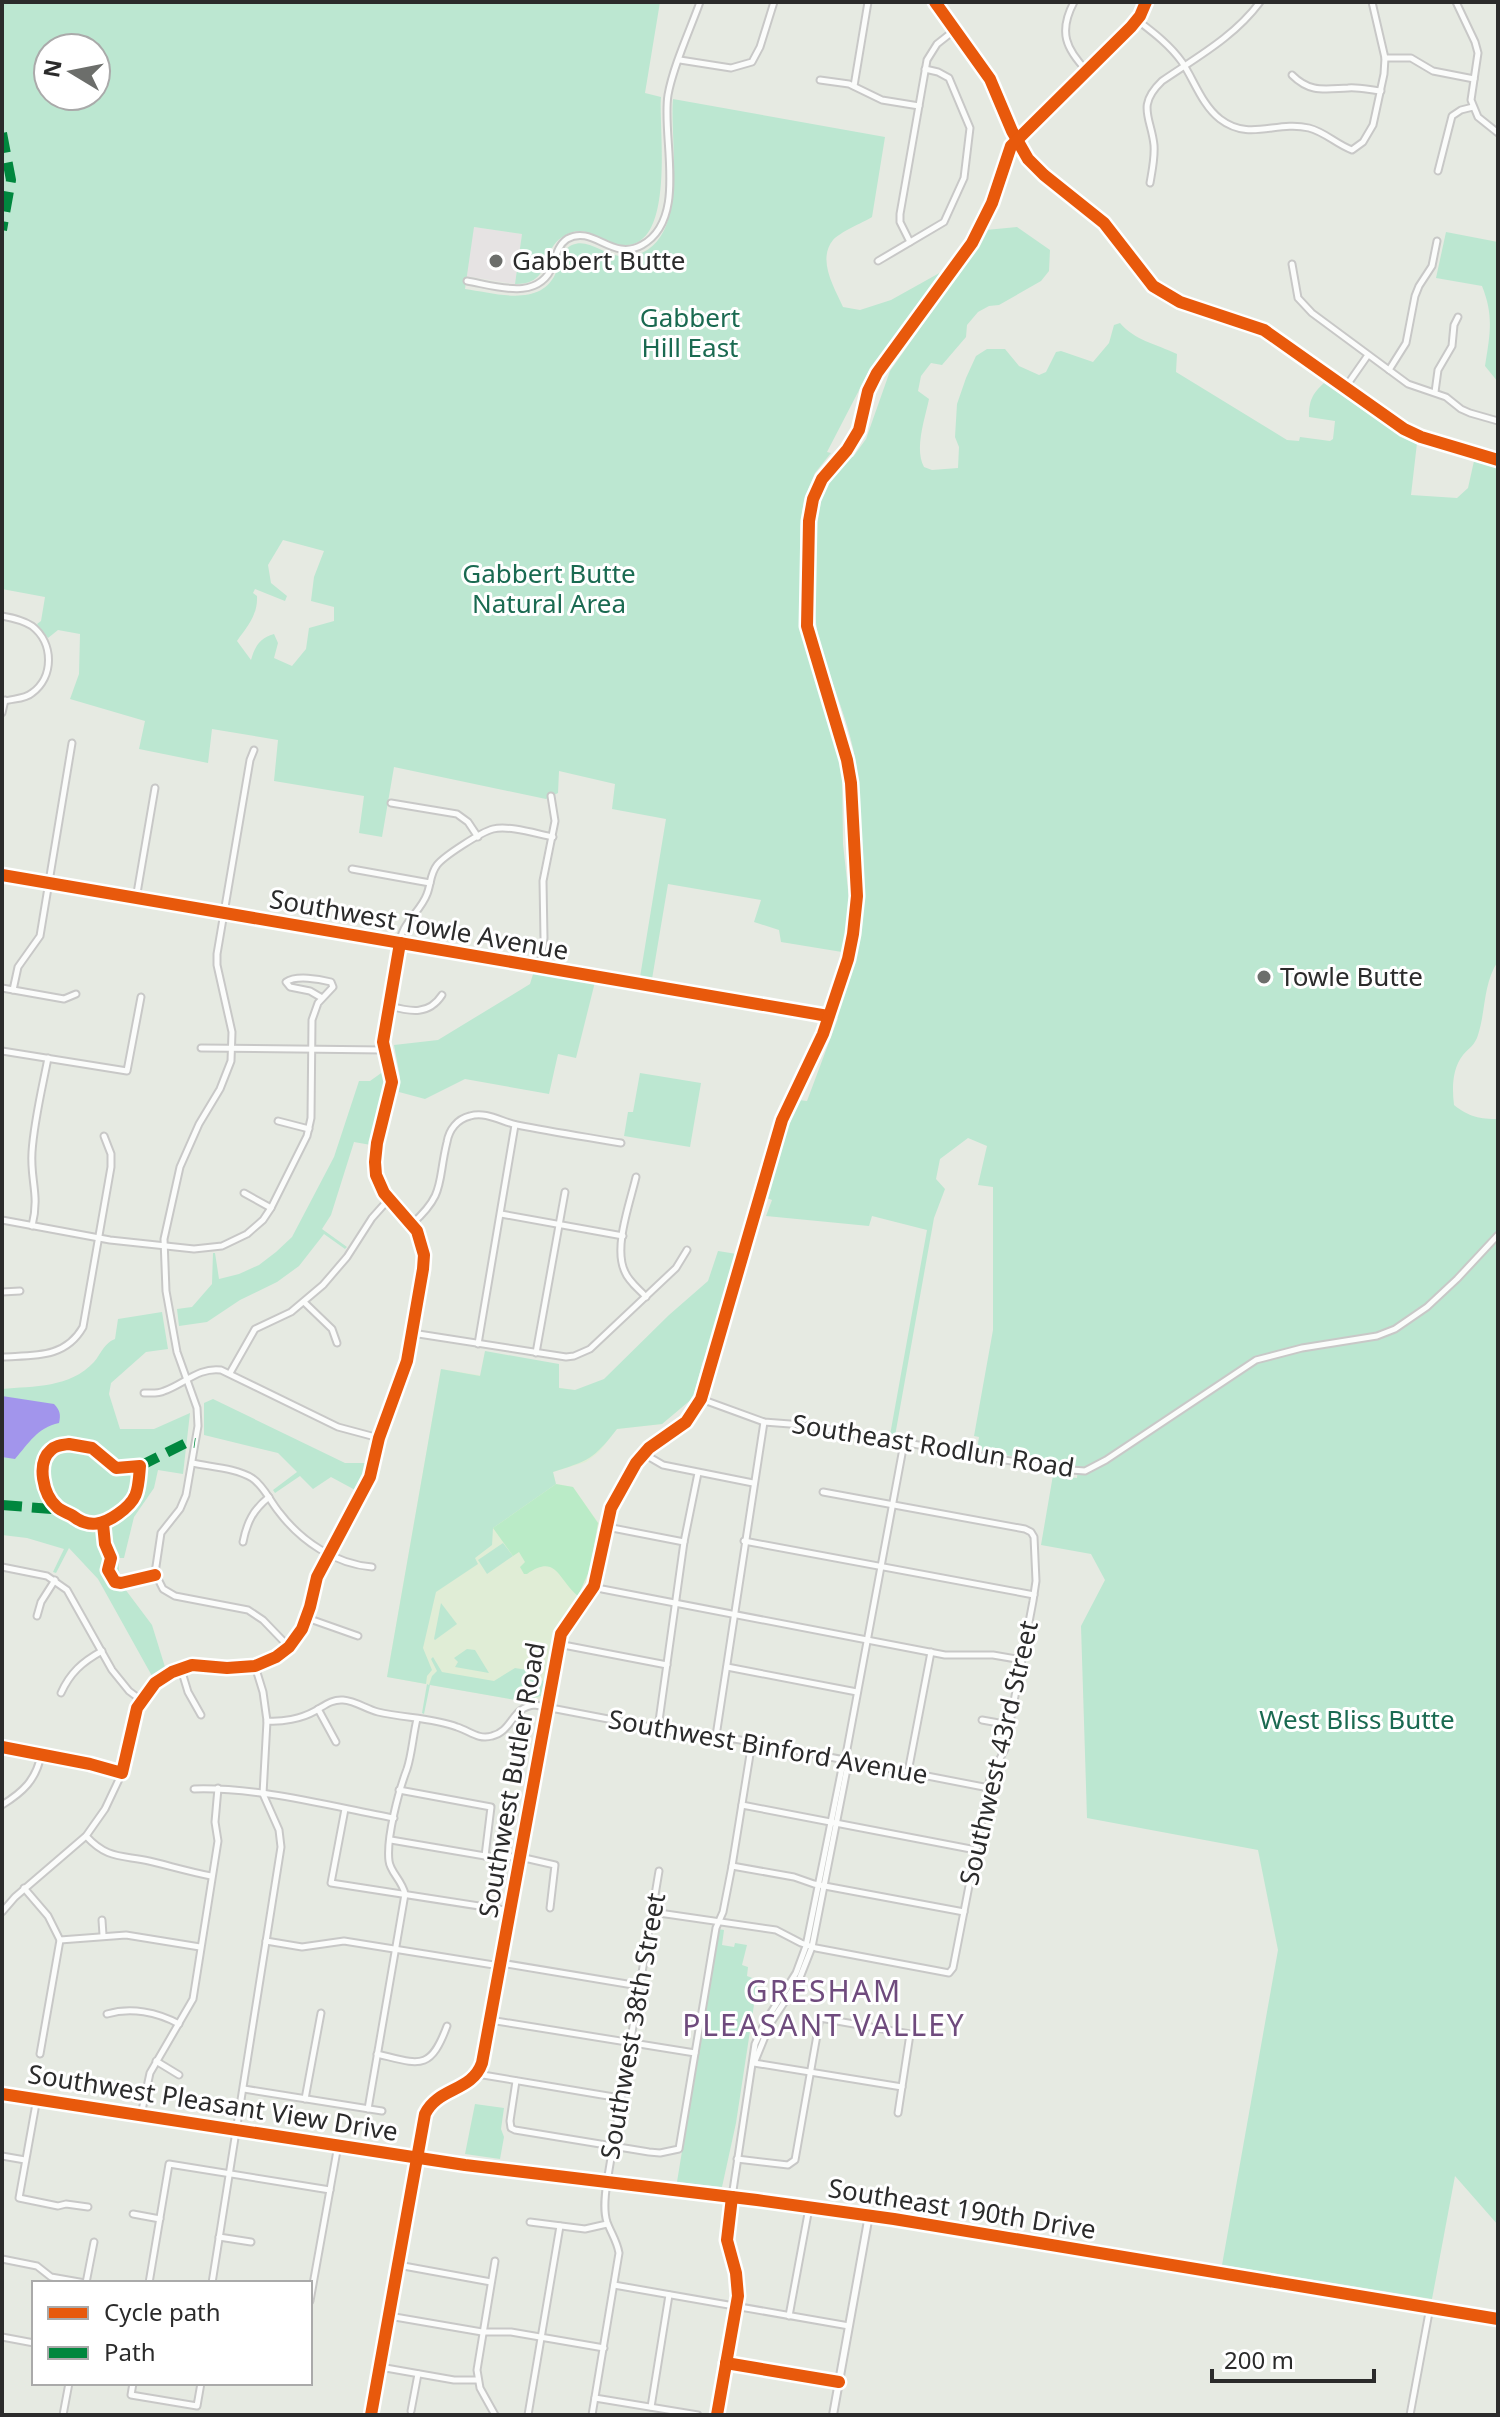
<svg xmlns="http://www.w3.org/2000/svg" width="1500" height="2417" font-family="'Noto Sans',sans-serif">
<rect width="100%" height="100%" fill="#e6eae2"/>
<path fill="#e6e3e3" d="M473,227L522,234L515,284L466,276Z"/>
<path fill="#e0edd6" d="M441,1369L682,1407L662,1424L617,1429L599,1452L586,1462L553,1472L556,1484L573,1487L600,1525L593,1568L586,1586L580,1598L560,1624L553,1639L542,1698L521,1701L387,1677Z"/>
<g fill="#bce7d1" fill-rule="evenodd">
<path d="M2,2H660L645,93L661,97C658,128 678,259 616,244C597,239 584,223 564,236C539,250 553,285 515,284L522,234L474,227L465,289C495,293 543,309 557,270C560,260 561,250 572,245C591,237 607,260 630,256C692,247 669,141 673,99L885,137L872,217C862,223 840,232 833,240C817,260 834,287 843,307L860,310L891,300L943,271L870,369L827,452L831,453L815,473L804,500L800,527V609L806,649L835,736L842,773L843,844L849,899L848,921L842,952L781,942L779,930L754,922L761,900L668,884L652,979L640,977L666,819L612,809L615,784L559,771L558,793L546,799L394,767L382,837L359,833L364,796L274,781L278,740L212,729L208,763L139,749L145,721L70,699L79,674L80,634L58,630L48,638L37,624L41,621L45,597L2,589ZM48,48H96V96H48ZM283,540L324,551L314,577L311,601L334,607V621L309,628L306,649L292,666L274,658L278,643L274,634C260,638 255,646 251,660L237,641C247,627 258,615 257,596L253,593L255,589L285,601L287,596L271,583L268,565Z"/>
<path d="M1017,227L1050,250L1049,271L1041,281L999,305L989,306L978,312L967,325L966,337L942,365L931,363L921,376L918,391L929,399C925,419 914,449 924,467L932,470L958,468L959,447L955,437L957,404L966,378L976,356L987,349H1005L1019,366L1039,375L1046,372L1056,352L1061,351L1093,362L1109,343L1114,325L1120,323C1134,340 1156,344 1177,354L1176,372L1287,440L1299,441L1300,437L1330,441L1333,439L1335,421L1309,417C1309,401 1312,394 1324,383L1386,426L1417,443L1411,495L1457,498L1468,488L1474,461L1498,468V961C1483,984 1486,1010 1478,1035C1475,1045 1469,1048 1463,1055C1452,1069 1452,1088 1454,1105C1469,1117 1480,1119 1498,1119V2225L1455,2176L1432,2299L1222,2265L1278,1950L1258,1850L1087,1818L1081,1626L1105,1580L1091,1554L1041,1545L1053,1475L1077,1478L1078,1468L977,1450L979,1437L974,1436L993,1330V1187L978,1185L987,1146L968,1138L940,1159L936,1179L945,1189L934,1218L895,1436L890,1435L927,1230L872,1216L869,1226L766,1216L772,1200L767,1198L782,1143L799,1100L807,1101L838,1018L835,1017C844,990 856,964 861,935C865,906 860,879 858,850C856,824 860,797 857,771C852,728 833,689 821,648C811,615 809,522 823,491C829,477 839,467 849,457H853L866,439L890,371L947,290L986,230Z"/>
<path d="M1446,232L1498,242V382L1485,366C1490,334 1494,316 1482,286L1436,278Z"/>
<path d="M534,971L595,982L576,1058L558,1054L549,1094L465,1079L425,1099L399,1092L400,1077L394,1045L438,1040L530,984Z"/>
<path d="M384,1071L385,1086L371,1145L354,1142L331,1215L322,1229L347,1247L345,1249L324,1234L299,1266L277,1282L240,1300L207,1322L179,1326L177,1309L192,1307L212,1284L213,1253H215L219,1279L239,1274L259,1265L276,1252L292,1237L334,1157L359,1081H370Z"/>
<path d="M640,1073L701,1083L690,1147L624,1136L628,1112H633Z"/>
<path d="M718,1251L737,1254L712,1346L709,1357L703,1361L693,1398L662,1424L617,1429C594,1459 588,1461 553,1472L556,1484L493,1528L492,1545L475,1558L478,1564L436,1592L423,1648L432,1670L427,1676L426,1684L387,1677L441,1369L480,1376L485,1351L559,1364V1388L575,1390L604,1379L669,1315L708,1281Z"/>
<path d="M162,1312L168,1349L146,1352L111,1383L109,1394L120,1429H154L190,1413L183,1474L158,1470L154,1488L134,1517L124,1558H118L120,1582L148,1576L149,1578L122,1585L152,1625L165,1667L152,1676L98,1579L69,1548L56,1573L53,1572L64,1549L27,1538L2,1535V1389C34,1386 70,1388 94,1362C101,1354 104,1343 115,1339L118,1319Z"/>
<path d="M213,1399L345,1463H367L357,1491L331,1477L313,1489L300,1476L275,1493L273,1490L297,1472L278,1453L204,1435V1403Z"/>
<path d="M503,1543L513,1556L487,1574L478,1560Z"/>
<path d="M441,1603L457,1624L435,1640L434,1639Z"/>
<path d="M467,1649L475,1650L489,1673L455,1667L458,1662L454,1658Z"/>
<path d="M433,1657L442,1672L494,1681L515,1668L533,1671L544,1682L541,1696L521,1701L430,1685L424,1714L422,1713L427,1684L429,1685L432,1676L437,1671L431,1659Z"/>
<path d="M718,1929L724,1930L722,1945L734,1947L735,1943L747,1945L742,1965L748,1967L747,1976L755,1979L757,1985L736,2123L722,2187L677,2182Z"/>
<path d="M475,2104L504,2108L501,2129L504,2137L500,2159L465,2154Z"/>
</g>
<path fill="#baebc7" d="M556,1484L573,1487L598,1523L590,1569L578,1596C558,1580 557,1553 527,1574H524L520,1567L525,1562L519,1552L513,1556L493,1528Z"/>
<path fill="#a295ec" d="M2,1396L54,1404C60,1410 61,1415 59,1423C37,1428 29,1443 15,1459L2,1457Z"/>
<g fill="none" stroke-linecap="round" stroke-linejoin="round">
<defs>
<g id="minor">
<path d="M1074,2C1058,32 1066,49 1087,71"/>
<path d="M1456,2L1475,42L1478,53L1471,100L1478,117L1498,133"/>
<path d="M1137,20C1154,33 1170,45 1182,62C1194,80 1202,105 1220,119C1250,142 1276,120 1309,128C1325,132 1336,144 1352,150L1363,142L1373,125L1384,74L1385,58L1372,2"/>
<path d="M1385,58H1411L1433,71L1474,79"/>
<path d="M680,60L731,68L752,62L760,47L774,2"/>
<path d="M1292,75C1310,93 1324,89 1348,88C1358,87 1370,90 1381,91"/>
<path d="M820,80L849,84L882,100L919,106"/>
<path d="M854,86L868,2"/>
<path d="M1438,171L1452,116L1461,110L1473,107"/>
<path d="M1150,183C1152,171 1155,158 1154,145C1151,117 1136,106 1162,81C1197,57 1234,37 1260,2"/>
<path d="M910,242L900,222V214L927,60L937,44L956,29"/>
<path d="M878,261L944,222L964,178L970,128L949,78L938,72L925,69"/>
<path d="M1292,264L1298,298L1312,313L1408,384L1446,397L1461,409L1470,413L1498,421"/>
<path d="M467,281C496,286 539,302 553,265C556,256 558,245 567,239C593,224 612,262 642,245C689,219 661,137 668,95C673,66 690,30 700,2"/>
<path d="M1389,370L1406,343L1415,296L1419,286L1432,266L1437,241"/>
<path d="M1345,388L1368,355"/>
<path d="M1435,392L1438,370L1452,346L1454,325L1458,317"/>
<path d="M2,616C13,618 23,620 32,626C54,643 54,677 32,693C24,700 12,698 2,702"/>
<path d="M2,713L5,700"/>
<path d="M254,750L250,760L217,954V965L232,1032L231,1061L220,1089L199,1124L180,1167L164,1239L166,1291L177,1352L197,1408L198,1426L186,1495L180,1509L161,1533L155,1573L163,1589L175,1596L248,1610L263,1620L289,1647"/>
<path d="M391,803L457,814L468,822L478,837"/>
<path d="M352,869L430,883"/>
<path d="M136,899L155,788"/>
<path d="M540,967L544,938L543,881L555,821L551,796"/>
<path d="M2,988L64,999L76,994"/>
<path d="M13,990L18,967L40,936L72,743"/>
<path d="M390,1006C411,1012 429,1015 442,995"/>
<path d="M201,1048L384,1050"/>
<path d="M2,1051L127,1071L141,997"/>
<path d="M278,1121L309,1129"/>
<path d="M636,1177C630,1203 613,1248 625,1272C629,1282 639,1289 646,1297"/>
<path d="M244,1193L271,1208"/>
<path d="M501,1214L623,1236"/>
<path d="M2,1220L110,1240L194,1249L222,1246L247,1234L263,1220L271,1208L307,1136L311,1118L312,1020L318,1003L333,987L331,982C319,979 296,975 286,982L290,987L310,991L322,998"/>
<path d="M412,1224C446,1193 437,1183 447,1142C449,1130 457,1119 470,1116C486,1111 502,1122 517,1125C552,1132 586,1137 621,1143"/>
<path d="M32,1226C40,1195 30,1180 32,1152C34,1121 42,1089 48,1058"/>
<path d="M2,1292L20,1291"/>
<path d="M304,1302L332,1329L337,1343"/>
<path d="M412,1333L566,1357L574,1356L590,1349L676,1268L687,1250"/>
<path d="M478,1344L515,1125"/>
<path d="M536,1353L565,1192"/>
<path d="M2,1357C33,1355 65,1359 83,1327L111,1167V1154L104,1136"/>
<path d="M230,1373L255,1329L291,1312L323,1285L347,1257L372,1218L389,1199"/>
<path d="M144,1393C150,1393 158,1394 164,1391C184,1384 199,1367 221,1370L338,1427L379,1438"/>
<path d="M701,1399L764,1422L803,1425L1057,1469L1085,1471L1106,1460L1256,1360L1302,1348L1377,1336L1395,1329L1427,1307L1457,1279L1498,1235"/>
<path d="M644,1454L663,1465L753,1483"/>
<path d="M192,1463C211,1467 236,1468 252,1478C264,1486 270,1501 279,1512C301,1541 335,1564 372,1567"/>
<path d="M607,1527L684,1542"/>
<path d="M744,1541L1034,1595"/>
<path d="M243,1542C247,1522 253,1510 269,1497"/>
<path d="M2,1567L47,1576L67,1590L112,1670L129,1691L141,1700"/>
<path d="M594,1586L602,1589L945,1655H993L1022,1660"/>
<path d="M37,1616L41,1602L55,1580"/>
<path d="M307,1618L358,1636"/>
<path d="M558,1644L667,1665"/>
<path d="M727,1667L857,1692"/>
<path d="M181,1669L188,1692L201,1715"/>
<path d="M61,1693C70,1673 82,1662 102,1651"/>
<path d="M318,1709L336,1742"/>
<path d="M982,1720L1010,1725"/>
<path d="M267,1721C282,1722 301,1719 315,1711C324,1706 332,1699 343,1700C356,1701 366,1709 378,1712C403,1718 434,1718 457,1727C470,1731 478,1740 492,1736C513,1731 511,1707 535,1705L692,1735L716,1736L752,1742L989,1788"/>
<path d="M658,1728L684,1542L698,1473"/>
<path d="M716,1736L764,1422"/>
<path d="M2,1747L90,1764L122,1773"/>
<path d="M908,1772L931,1652"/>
<path d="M194,1789C260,1787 329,1806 394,1818"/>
<path d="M399,1790L491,1807L485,1856"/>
<path d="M2,1805C23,1792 36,1780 41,1755"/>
<path d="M742,1805L976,1850"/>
<path d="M345,1809L331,1883L511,1911"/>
<path d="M86,1836C107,1859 121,1855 149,1861C170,1866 190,1872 211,1876"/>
<path d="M391,1840L485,1856L520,1857L555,1865L550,1908"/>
<path d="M732,1866L794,1877L814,1884L964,1912"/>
<path d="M24,1888L48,1916L60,1940L40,2054"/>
<path d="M2,1912L15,1897L86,1836L105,1809L122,1773L137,1708L152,1685L172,1672L192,1665L227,1668L255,1666L276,1657L289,1647L302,1629L310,1607L317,1577L370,1477L379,1438L407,1361L423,1269C425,1215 386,1216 376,1174C369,1144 387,1114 391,1085C394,1067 382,1052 384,1031C385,1019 390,1007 393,995C397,975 394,949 404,929C410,917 422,908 427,894C431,884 430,874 437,865C444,856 481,832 493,829C509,825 537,834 553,837"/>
<path d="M652,1912L776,1930L801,1943L816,1948L949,1973L953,1968L990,1778L1005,1749L1033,1601L1036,1581L1034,1537L1031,1532L1025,1529L823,1492"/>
<path d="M102,1920L103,1935"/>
<path d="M60,1940L126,1935L200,1947"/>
<path d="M266,1941L302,1947L344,1941L500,1966"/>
<path d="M501,1963L639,1986"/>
<path d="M107,2014C131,2007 157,2012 179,2024"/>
<path d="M490,2020L695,2053"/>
<path d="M377,2054C419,2064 430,2072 447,2026"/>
<path d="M156,2061L179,2075"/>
<path d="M755,2061L770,2024L799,1980L812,1947L847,1769L844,1765"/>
<path d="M754,2063L902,2087"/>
<path d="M477,2074L620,2098"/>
<path d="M516,2081L510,2121L511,2128L515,2130L649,2152L660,2153L679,2149L716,1928L723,1912L732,1866L752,1742"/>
<path d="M244,2089L382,2111"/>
<path d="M37,2098L19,2198L58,2206L66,2204L88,2207"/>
<path d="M305,2099L321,2013"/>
<path d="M368,2109L405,1894C402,1880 390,1872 389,1861C386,1838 399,1790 407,1769C412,1754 413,1735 417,1719"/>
<path d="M141,2115L150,2073L193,1999L218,1841L215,1822L218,1788"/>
<path d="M2,2156L25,2160"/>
<path d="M737,2159L788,2165L795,2160L820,2018L910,2034L898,2113"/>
<path d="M732,2197L755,2044L765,2022L796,1973L806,1946L842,1768L845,1760L904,1443"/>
<path d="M133,2214L160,2219"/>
<path d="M530,2222L585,2229L607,2224"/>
<path d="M219,2237L251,2242"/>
<path d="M2,2259L37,2266L51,2277L85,2283"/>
<path d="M495,2261L477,2370L480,2388L495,2415"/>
<path d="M398,2265L491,2282"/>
<path d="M86,2283L94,2242"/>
<path d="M149,2283L169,2164L330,2190"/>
<path d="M212,2283L281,1847L279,1830L263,1794L267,1721L263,1692L255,1666"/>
<path d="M614,2285L849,2326"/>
<path d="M310,2301L338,2145"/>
<path d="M389,2316L482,2332H511L604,2348"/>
<path d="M789,2316L809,2208"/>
<path d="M2,2337L34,2343"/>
<path d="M726,2363L839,2382"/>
<path d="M380,2367L454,2380H477"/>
<path d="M133,2383L131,2395L197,2406L201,2383"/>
<path d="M595,2398L698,2415"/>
<path d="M651,2407L669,2295"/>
<path d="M411,2411L418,2374"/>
<path d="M63,2415L69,2383"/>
<path d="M528,2415L560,2226"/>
<path d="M592,2415L619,2253C617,2241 611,2233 607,2222C603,2210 605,2195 607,2182L659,1871"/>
<path d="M1410,2415L1430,2307"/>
</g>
<g id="tertiary">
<path d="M935,2L990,79L1017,139"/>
<path d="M371,2415L417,2157"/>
<path d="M717,2415L738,2296L736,2273L727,2240L732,2197"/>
</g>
<g id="secondary">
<path d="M1017,139C1038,179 1075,191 1104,223C1124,245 1137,276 1162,293C1195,313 1237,313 1270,333C1317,363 1356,402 1404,429L1421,437L1498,460"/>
<path d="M2,875L828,1016"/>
<path d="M2,2094L465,2165L757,2200L894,2219L1498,2319"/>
<path d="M417,2157C420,2141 420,2121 429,2107C443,2084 471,2093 482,2063L561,1634L594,1586L611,1508L636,1463L649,1448L686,1422L701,1399L782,1120L823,1034L850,951L857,896L851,783L847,760L807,626L809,521L813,499L822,479L847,450L859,430L868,391L877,373L972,243L992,203L1011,146L1131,27L1140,16L1146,2"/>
<path d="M833,2415L869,2215"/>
</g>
</defs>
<use href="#minor" stroke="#c8c8c7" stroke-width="9"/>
<use href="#tertiary" stroke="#c8c8c7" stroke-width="10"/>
<use href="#secondary" stroke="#c8c8c7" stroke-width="10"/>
<use href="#minor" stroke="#fbfcfb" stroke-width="5"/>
<use href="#tertiary" stroke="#fbfcfb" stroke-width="6"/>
<use href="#secondary" stroke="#fbfcfb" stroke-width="6"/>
<g stroke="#00873e" stroke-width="10" stroke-dasharray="20 10" stroke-linecap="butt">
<path d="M2,133L11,180L2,230"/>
<path d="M140,1466L188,1442L195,1443"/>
<path d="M2,1505L52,1509L57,1507"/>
</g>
<defs>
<g id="cycleway">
<path d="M935,2L990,79L1012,131L1028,159L1044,175L1104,223L1153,286L1180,302L1264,330L1404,429L1421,437L1498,460"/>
<path d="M2,875L828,1016"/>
<path d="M69,1444L92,1448L116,1468L140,1466C138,1490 139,1499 118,1514C103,1525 88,1528 73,1516C68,1513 61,1511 57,1507C43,1495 36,1463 51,1450C56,1445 62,1445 69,1444Z"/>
<path d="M103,1524L105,1544L111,1558L108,1570L115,1582L121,1583L155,1575"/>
<path d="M2,1747L90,1764L122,1773L137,1708L155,1683L172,1672L192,1665L227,1668L255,1666L276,1657L289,1647L302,1629L310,1607L317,1577L370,1477L379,1438L407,1361L423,1269L424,1255L417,1231L384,1193L376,1175L375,1162L377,1143L392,1082L383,1042L400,943"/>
<path d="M2,2094L465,2165L757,2200L894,2219L1498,2319"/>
<path d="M726,2363L839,2382"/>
<path d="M371,2415L425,2114C438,2087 472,2092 482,2063L561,1634L594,1586L611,1508L636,1463L649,1448L686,1422L701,1399L782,1120L823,1034L848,959L853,934L857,896L851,783L847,760L807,626L809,521L813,499L822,479L847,450L859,430L868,391L877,373L972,243L992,203L1011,146L1131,27L1140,16L1146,2"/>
<path d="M717,2415L738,2296L736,2273L727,2240L732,2197"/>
</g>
</defs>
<use href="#cycleway" stroke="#fff" stroke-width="17"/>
<use href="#cycleway" stroke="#e8590c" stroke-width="12"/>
</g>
<g fill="#6c6e6b" stroke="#fff" stroke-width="3">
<circle cx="496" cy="261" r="8"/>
<circle cx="1264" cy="977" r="8"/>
</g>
<g text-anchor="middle" stroke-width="6" stroke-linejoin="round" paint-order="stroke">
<g font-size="26" fill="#2b2b2b" stroke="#fff" text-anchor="start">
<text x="512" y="270">Gabbert Butte</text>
<text x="1280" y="986">Towle Butte</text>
</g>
<g font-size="26" fill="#1a6a51" stroke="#fff">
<text x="690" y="327">Gabbert<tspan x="690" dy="30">Hill East</tspan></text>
<text x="549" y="583">Gabbert Butte<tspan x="549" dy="30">Natural Area</tspan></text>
<text x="1357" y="1729">West Bliss Butte</text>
</g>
<g font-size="26" fill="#2b2b2b" stroke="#fff">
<text transform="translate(419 925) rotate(10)" y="9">Southwest Towle Avenue</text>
<text transform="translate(933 1446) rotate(9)" y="9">Southeast Rodlun Road</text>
<text transform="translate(768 1747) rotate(10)" y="9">Southwest Binford Avenue</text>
<text transform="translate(999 1753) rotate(-77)" y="9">Southwest 43rd Street</text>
<text transform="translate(512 1780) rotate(-80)" y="9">Southwest Butler Road</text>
<text transform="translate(633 2026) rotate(-80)" y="9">Southwest 38th Street</text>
<text transform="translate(213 2103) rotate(9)" y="9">Southwest Pleasant View Drive</text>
<text transform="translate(962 2209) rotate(9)" y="9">Southeast 190th Drive</text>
</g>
<g font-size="30" letter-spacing="2" fill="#6f4b7d" stroke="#fff">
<text x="824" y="2002">GRESHAM<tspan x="824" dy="34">PLEASANT VALLEY</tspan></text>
</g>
</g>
<rect width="1500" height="2417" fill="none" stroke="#2b2b2b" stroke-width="8"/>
<rect x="32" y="2281" width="280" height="104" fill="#ffffff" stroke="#aaaaaa" stroke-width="2"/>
<rect x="48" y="2307" width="40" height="12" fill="#e8590c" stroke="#aaaaaa" stroke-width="2"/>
<text x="104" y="2321" font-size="24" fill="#2b2b2b">Cycle path</text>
<rect x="48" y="2347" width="40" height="12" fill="#00873e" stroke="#aaaaaa" stroke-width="2"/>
<text x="104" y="2361" font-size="24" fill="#2b2b2b">Path</text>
<g transform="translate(72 72) rotate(280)"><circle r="38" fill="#ffffff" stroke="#aaaaaa" stroke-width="2"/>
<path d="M0-6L14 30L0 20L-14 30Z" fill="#6c6e6b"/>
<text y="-12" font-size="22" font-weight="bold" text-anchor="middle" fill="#2b2b2b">N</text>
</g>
<path d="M1212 2369v12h162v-12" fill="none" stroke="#2b2b2b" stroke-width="4"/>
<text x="1224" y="2369" font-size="24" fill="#2b2b2b" stroke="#ffffff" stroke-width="6" paint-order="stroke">200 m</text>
</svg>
